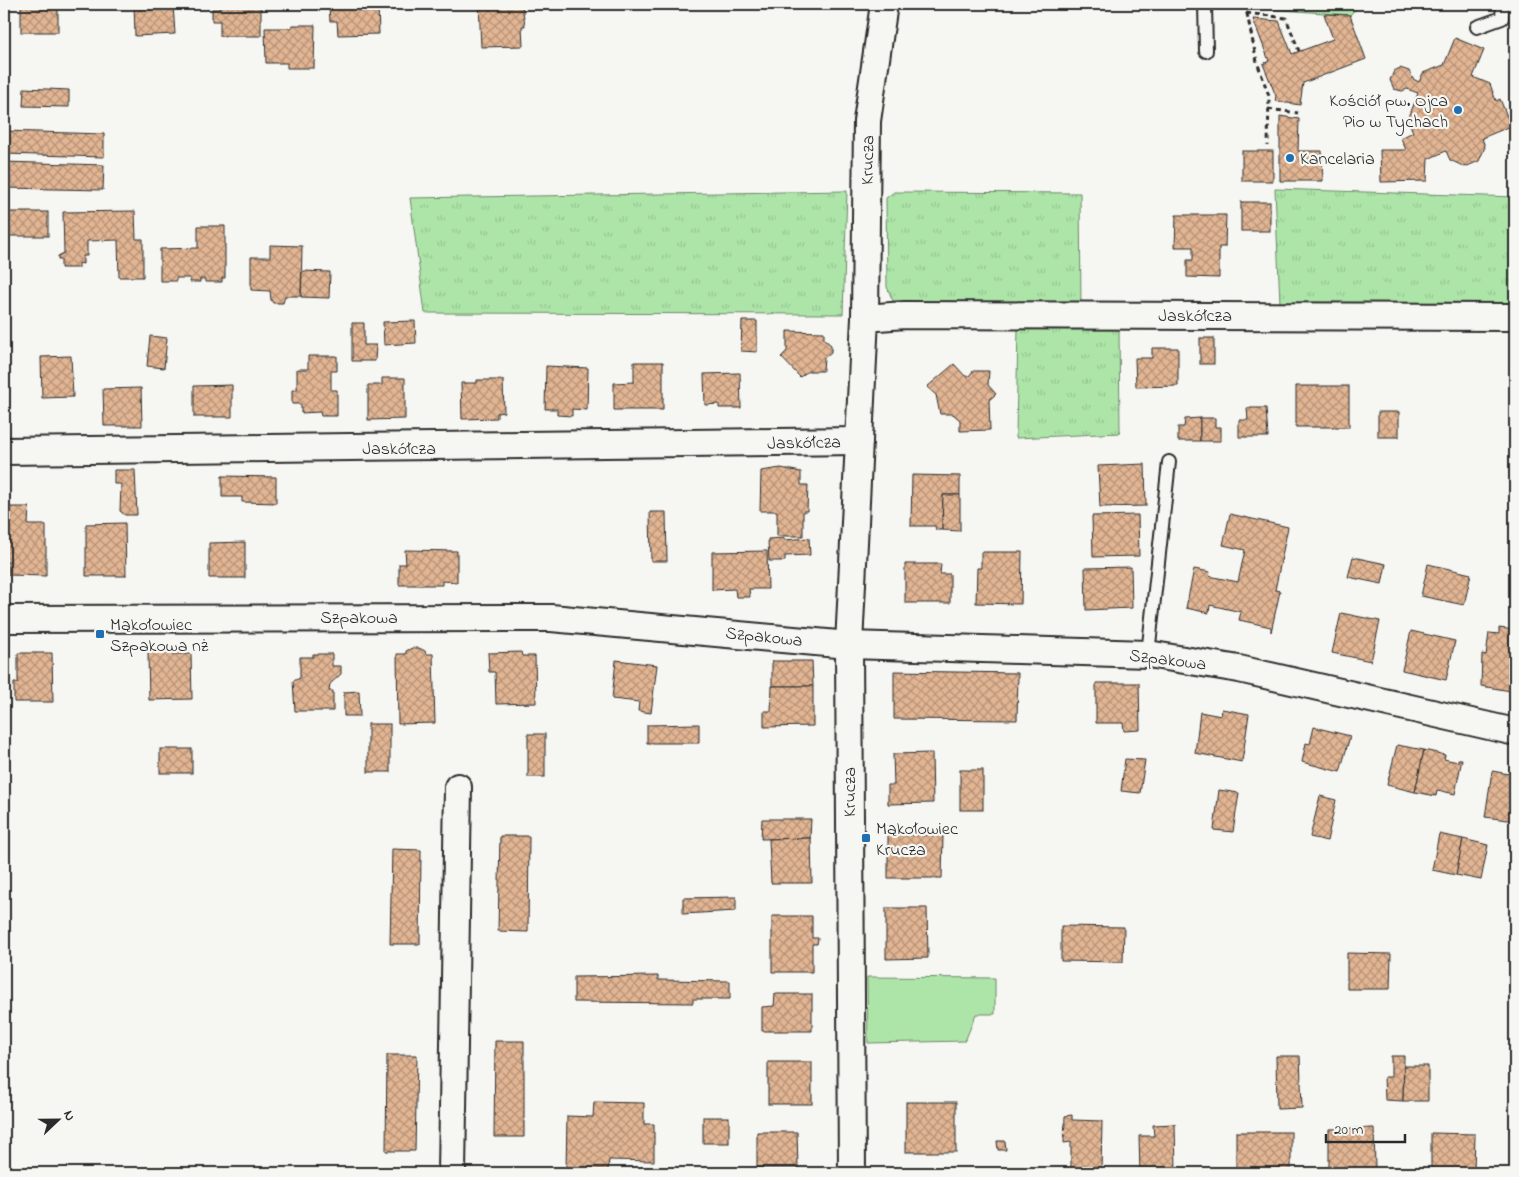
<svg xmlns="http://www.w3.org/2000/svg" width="1519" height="1177" font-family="'Indie Flower',sans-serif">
<defs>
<pattern id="grass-tufts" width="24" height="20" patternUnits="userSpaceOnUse" patternTransform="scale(1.25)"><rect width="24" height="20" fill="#ade5a8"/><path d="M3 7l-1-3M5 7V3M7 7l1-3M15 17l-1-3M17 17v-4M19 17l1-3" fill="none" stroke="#95c591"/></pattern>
<pattern id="building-cross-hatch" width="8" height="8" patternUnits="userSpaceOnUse" patternTransform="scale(1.25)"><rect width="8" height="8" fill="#e2b593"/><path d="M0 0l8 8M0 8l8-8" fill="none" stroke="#b79378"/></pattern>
</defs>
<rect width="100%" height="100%" fill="#f6f6f2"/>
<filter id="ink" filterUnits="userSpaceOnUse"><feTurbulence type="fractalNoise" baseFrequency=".02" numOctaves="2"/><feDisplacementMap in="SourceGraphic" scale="10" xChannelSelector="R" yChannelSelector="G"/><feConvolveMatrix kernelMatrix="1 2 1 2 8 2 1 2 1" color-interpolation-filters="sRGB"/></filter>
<g filter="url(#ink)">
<g fill="url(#grass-tufts)" stroke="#6c886a">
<path d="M1255,4H1360L1350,15L1256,8Z"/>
<path d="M1275,189L1515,197V308L1407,309L1280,303Z"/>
<path d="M847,191L843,314L425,313L410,198Z"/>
<path d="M894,192L1080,193L1081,307L893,301L887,287L886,198Z"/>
<path d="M1018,326L1119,327L1120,433L1016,438Z"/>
</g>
<path fill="#ade5a8" stroke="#6c886a" d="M867,977L995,978V1014H976L965,1041L868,1043Z"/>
<g fill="url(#building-cross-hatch)" stroke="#2b2b2b">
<rect x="21" y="4" width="37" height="28"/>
<path d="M134,4H173L175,34L135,36Z"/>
<path d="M220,4H261V36H220V21H212V9H220Z"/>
<path d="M337,4H378L379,34L338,35L337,21H330L329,7H337Z"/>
<path d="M479,4H522L525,26H522L523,46L481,47Z"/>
<path d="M1324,14L1350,15L1366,59L1303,83L1300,105L1275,101L1276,96L1263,64L1269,61L1253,19L1279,21L1292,54L1333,39Z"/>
<path d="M293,25H315L314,68H287V63H266L265,28H290Z"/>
<path d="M1455,38L1484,50L1473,77L1490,84L1496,101L1500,99L1511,126L1482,138L1485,147L1479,161L1465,167L1450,160L1446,151L1428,159L1427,181L1381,182L1380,150H1406L1401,138L1413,132L1408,120L1418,93L1407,89L1402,91L1394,89L1390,80L1394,71L1400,68L1409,71L1413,79L1419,82L1423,73L1444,65Z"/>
<path d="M24,88L69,90V107L23,106Z"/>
<path d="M1280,116L1299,119L1298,151H1322L1323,181H1280Z"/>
<path d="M4,131L104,134V157L4,154Z"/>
<rect x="1242" y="151" width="31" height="30"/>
<path d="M4,162L104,165L103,190L4,188Z"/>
<rect x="1241" y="202" width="29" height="29"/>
<path d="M135,211L136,239H143V277H119L118,240L87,241V256H83V264L79,263V268H61V260H58V256L64,253L63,212Z"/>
<rect x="4" y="212" width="44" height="24"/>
<path d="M1176,215H1226L1225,247H1219V278L1187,277V260H1193V247H1175Z"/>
<path d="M198,226H225V278H222V282H205V279H200V282H190V278H176V281H160V249L198,248Z"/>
<path d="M270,245L302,246L301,296H285L283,303H273L271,300L270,291L251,290V257H270Z"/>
<path d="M302,271L330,272L329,298L301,297Z"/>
<path d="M415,321L416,343L384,345L383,322Z"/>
<path d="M742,321H757V352L741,351Z"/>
<path d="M352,323H364V345H376L375,361H352Z"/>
<path d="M787,331L824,332V339L831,345V352L824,358L823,371H808L800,377L781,357L787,351Z"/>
<path d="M150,336L167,338L164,368L147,366Z"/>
<rect x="1200" y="338" width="14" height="26"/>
<path d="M1152,348H1178V386L1136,387L1135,358H1152Z"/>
<path d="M71,356L73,397L42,398L41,357Z"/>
<path d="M308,356H337V371H331V390H337V416H321L320,412L301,413V404H292V390H297V369H308Z"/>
<path d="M634,362H663V410H614V383L634,382Z"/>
<path d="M954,364L965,376H969L973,371H989L988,385L996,394L989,400L990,430L960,431V420L953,414H940L936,395L927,387Z"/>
<path d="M546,366L588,368L587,410L572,409V416L557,415V409H545Z"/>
<path d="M740,373L741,408H719V404L705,405L704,374Z"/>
<path d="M382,378H405V419L368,420V385H382Z"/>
<path d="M477,380H503L504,412L497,413V418L462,419L461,383H477Z"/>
<path d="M232,385V417H194V386Z"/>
<rect x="1296" y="386" width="53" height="41"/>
<path d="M141,388L142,426H104L103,389Z"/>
<path d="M1247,408H1266L1268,437H1239V420H1248Z"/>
<rect x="1378" y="412" width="21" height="25"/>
<path d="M1200,418V441H1178V427H1184L1185,419Z"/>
<path d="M1200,418H1215V427H1221V441H1200Z"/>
<path d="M1145,464L1146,506L1100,507L1098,466Z"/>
<path d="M781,468L801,472V485H808L807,511H803V536H777V511H760L761,471Z"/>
<path d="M114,470H135L137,515H125L120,511L121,484H114Z"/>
<path d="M912,475L960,476V495H943L942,530H936L935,526H911Z"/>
<path d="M222,476L276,477V503L242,502V497H222Z"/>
<path d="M943,495H960V531L942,530Z"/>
<path d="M4,507H29L28,525H46V576L8,575V562H4Z"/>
<path d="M650,512H666L667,561H651Z"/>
<path d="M1230,514L1288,527L1275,590L1280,591L1271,632V627L1239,620L1241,612L1210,605L1209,613L1186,608L1194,569L1210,572L1209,576L1238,582L1245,550L1223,545Z"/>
<path d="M1138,515L1139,556L1093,557L1092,516Z"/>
<path d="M125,523L126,576H86V524Z"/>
<path d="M784,538V540L809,538L810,555L785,556V561H769L768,539Z"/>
<path d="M245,542V578H209V543Z"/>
<path d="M405,550L457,551V582L442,581V585H399V564H406Z"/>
<path d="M767,551L768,589H749L750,597H736L735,589L712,590V552Z"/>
<path d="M981,552H1022L1021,604L976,603L977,568H981Z"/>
<path d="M1353,557L1386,564L1382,584L1348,577Z"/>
<path d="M905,564H941L940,574H950V603H905Z"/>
<path d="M1428,564L1471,574L1464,605L1421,596Z"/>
<path d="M1131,567L1132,608L1086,610L1085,568Z"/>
<path d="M1341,613L1380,621L1371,661L1332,653Z"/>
<path d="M1499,628L1515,630V665L1511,691L1481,686L1482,654L1486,655L1489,633L1499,634Z"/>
<path d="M1411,631L1455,641L1446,680L1402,670Z"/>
<path d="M412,648H419L425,651L426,654H433L435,723L398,724L397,654H406V651Z"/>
<path d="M169,652V654H191L192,699L149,700L148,653Z"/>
<path d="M521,652L522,656H535L536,703L496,704L495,672H489L488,653Z"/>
<path d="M18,653H52L53,702H14V683H18Z"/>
<path d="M313,654H332V666H341V674L330,684L329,691H333V711H295L293,681L300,678V657H313Z"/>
<path d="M616,660L657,665L651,713L638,711L639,702L612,699Z"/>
<path d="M772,661H812L813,686H772Z"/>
<path d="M894,671L1018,673L1017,720L894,719Z"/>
<path d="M1096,683H1139L1140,730L1124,731L1123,723H1096Z"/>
<path d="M772,686H813V726L764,727V711H771Z"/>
<path d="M359,691L360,716H344V692Z"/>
<path d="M1222,709L1249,714L1242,762L1195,753L1200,712L1221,716Z"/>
<rect x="368" y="724" width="22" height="48"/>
<path d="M699,724V743H647V725Z"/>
<path d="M1314,727L1350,736L1340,772L1302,762L1306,743L1310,744Z"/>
<rect x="528" y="734" width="17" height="43"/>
<path d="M1397,745L1424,750L1415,792L1387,785Z"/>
<rect x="160" y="749" width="32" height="24"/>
<path d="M1424,750L1445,755L1444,759L1458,762V759H1462L1455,794L1437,790L1436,796L1415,792Z"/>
<path d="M1512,752L1515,753V821L1485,817L1492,771L1509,774Z"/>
<path d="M932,753L933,803L888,804V785H894L893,754Z"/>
<path d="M1125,759L1145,760L1140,793L1121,791Z"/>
<rect x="960" y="770" width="23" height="40"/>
<path d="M1219,790L1239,793L1233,832L1214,830Z"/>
<path d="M1320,796L1336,800L1327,841L1310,837Z"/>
<path d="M762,819H811L810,838L761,839Z"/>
<path d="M1439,834L1463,839L1456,875L1432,870Z"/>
<path d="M888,835H943L942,878H888Z"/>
<path d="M500,836H529L528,932L498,931Z"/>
<path d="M811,838L812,883H771L769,839Z"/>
<path d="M1463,839L1488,845L1481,880L1456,875Z"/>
<path d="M392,849L421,850L420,944H390Z"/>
<path d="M736,897V911L683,914V898Z"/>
<path d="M886,908H927L928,958L886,959Z"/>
<path d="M772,916H812V938H818L817,944H812V972H772Z"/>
<path d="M1061,926L1124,927L1123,962L1061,961Z"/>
<path d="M1347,953L1391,954L1390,989H1347Z"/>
<path d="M658,976V980L730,981V999H693V1003L574,1002V977Z"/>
<path d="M775,994H812V1031H762V1007L774,1006Z"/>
<path d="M495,1041H524V1137H494Z"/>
<path d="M387,1055H417L415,1151H386Z"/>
<path d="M1276,1056H1300L1302,1108L1277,1109Z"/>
<path d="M1391,1056H1404L1403,1101L1385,1100L1384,1077H1391Z"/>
<rect x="768" y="1062" width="44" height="42"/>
<path d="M1404,1066H1428V1101H1403Z"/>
<path d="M1512,1098H1515V1152H1513Z"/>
<path d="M594,1102L644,1103V1124H654V1161L609,1160L608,1170H566L567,1116L593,1117Z"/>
<rect x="906" y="1102" width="50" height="50"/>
<path d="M1072,1115V1120L1102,1121L1101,1173H1082V1168H1071V1142L1064,1143L1065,1116Z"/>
<rect x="703" y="1117" width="26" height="26"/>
<path d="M1175,1124L1176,1171L1140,1173L1139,1136H1154L1153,1125Z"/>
<path d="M1374,1128L1375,1168L1329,1169V1129Z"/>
<path d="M757,1132H797L798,1168H757Z"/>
<rect x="1236" y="1132" width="55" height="40"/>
<path d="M1431,1133L1475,1134L1474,1173H1431Z"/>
<path d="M997,1141H1005L1006,1150H998Z"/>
</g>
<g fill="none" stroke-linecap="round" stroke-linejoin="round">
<defs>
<g id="lane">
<path d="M1205,4L1206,51"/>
<path d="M1477,27L1502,18L1503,4"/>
<path d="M1148,654L1169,462"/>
</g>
<g id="street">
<path d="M865,318L867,121L884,4"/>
<path d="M4,451L859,441"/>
<path d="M4,619L551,618L849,645L1148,654L1239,669L1515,732"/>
<path d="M452,1173L458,787"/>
<path d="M852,1173L849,645L865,318L905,315L1515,317"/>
</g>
</defs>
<use href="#lane" stroke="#2b2b2b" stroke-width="16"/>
<use href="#street" stroke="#2b2b2b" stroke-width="30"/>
<g stroke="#2b2b2b" stroke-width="3" stroke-dasharray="5 4" stroke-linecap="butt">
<path d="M1245,4L1257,62L1269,96L1268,146"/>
<path d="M1355,4L1357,7"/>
<path d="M1246,13L1286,18L1299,51"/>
<path d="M1268,109L1298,113"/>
</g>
<use href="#lane" stroke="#f6f6f2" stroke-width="12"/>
<use href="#street" stroke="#f6f6f2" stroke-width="26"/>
</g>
</g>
<g fill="#1f6fb2" stroke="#f6f6f2" stroke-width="2">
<circle cx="1458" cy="110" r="5"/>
<circle cx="1290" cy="158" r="5"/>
<rect x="95" y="629" width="10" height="10" rx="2.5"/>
<rect x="861" y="833" width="10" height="10" rx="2.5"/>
</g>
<g text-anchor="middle" stroke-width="4.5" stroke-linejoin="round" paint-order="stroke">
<g font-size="18" fill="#2b2b2b" stroke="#f6f6f2" text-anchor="start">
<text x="1448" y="106" text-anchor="end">Kościół pw. Ojca<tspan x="1448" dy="21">Pio w Tychach</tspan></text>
<text x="1300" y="164">Kancelaria</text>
<text x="110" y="630">Mąkołowiec<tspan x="110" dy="21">Szpakowa nż</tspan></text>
<text x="876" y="834">Mąkołowiec<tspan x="876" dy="21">Krucza</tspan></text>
</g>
<g font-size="18" fill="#2b2b2b" stroke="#f6f6f2">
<text transform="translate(867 160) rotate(-89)" y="6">Krucza</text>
<text x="1195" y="321">Jaskółcza</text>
<text transform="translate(804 442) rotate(-1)" y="6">Jaskółcza</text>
<text x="399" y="454">Jaskółcza</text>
<text x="359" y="623">Szpakowa</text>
<text transform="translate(764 636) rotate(6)" y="6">Szpakowa</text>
<text transform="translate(1168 659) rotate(7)" y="6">Szpakowa</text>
<text transform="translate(849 792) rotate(-90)" y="6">Krucza</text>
</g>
</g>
<rect width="1519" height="1177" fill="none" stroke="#f6f6f2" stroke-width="20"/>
<rect x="10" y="10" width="1499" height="1157" fill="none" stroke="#2b2b2b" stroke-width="2" filter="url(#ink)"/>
<g transform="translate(58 1120) rotate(68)" stroke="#f6f6f2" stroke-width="4" paint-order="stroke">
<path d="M0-4L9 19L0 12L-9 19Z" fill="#2b2b2b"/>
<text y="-8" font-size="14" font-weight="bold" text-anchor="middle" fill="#2b2b2b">N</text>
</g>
<path d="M1326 1134v8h79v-8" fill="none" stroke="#2b2b2b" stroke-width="2.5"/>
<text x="1334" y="1134" font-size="15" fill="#2b2b2b" stroke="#f6f6f2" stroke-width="4" paint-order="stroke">20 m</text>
</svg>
